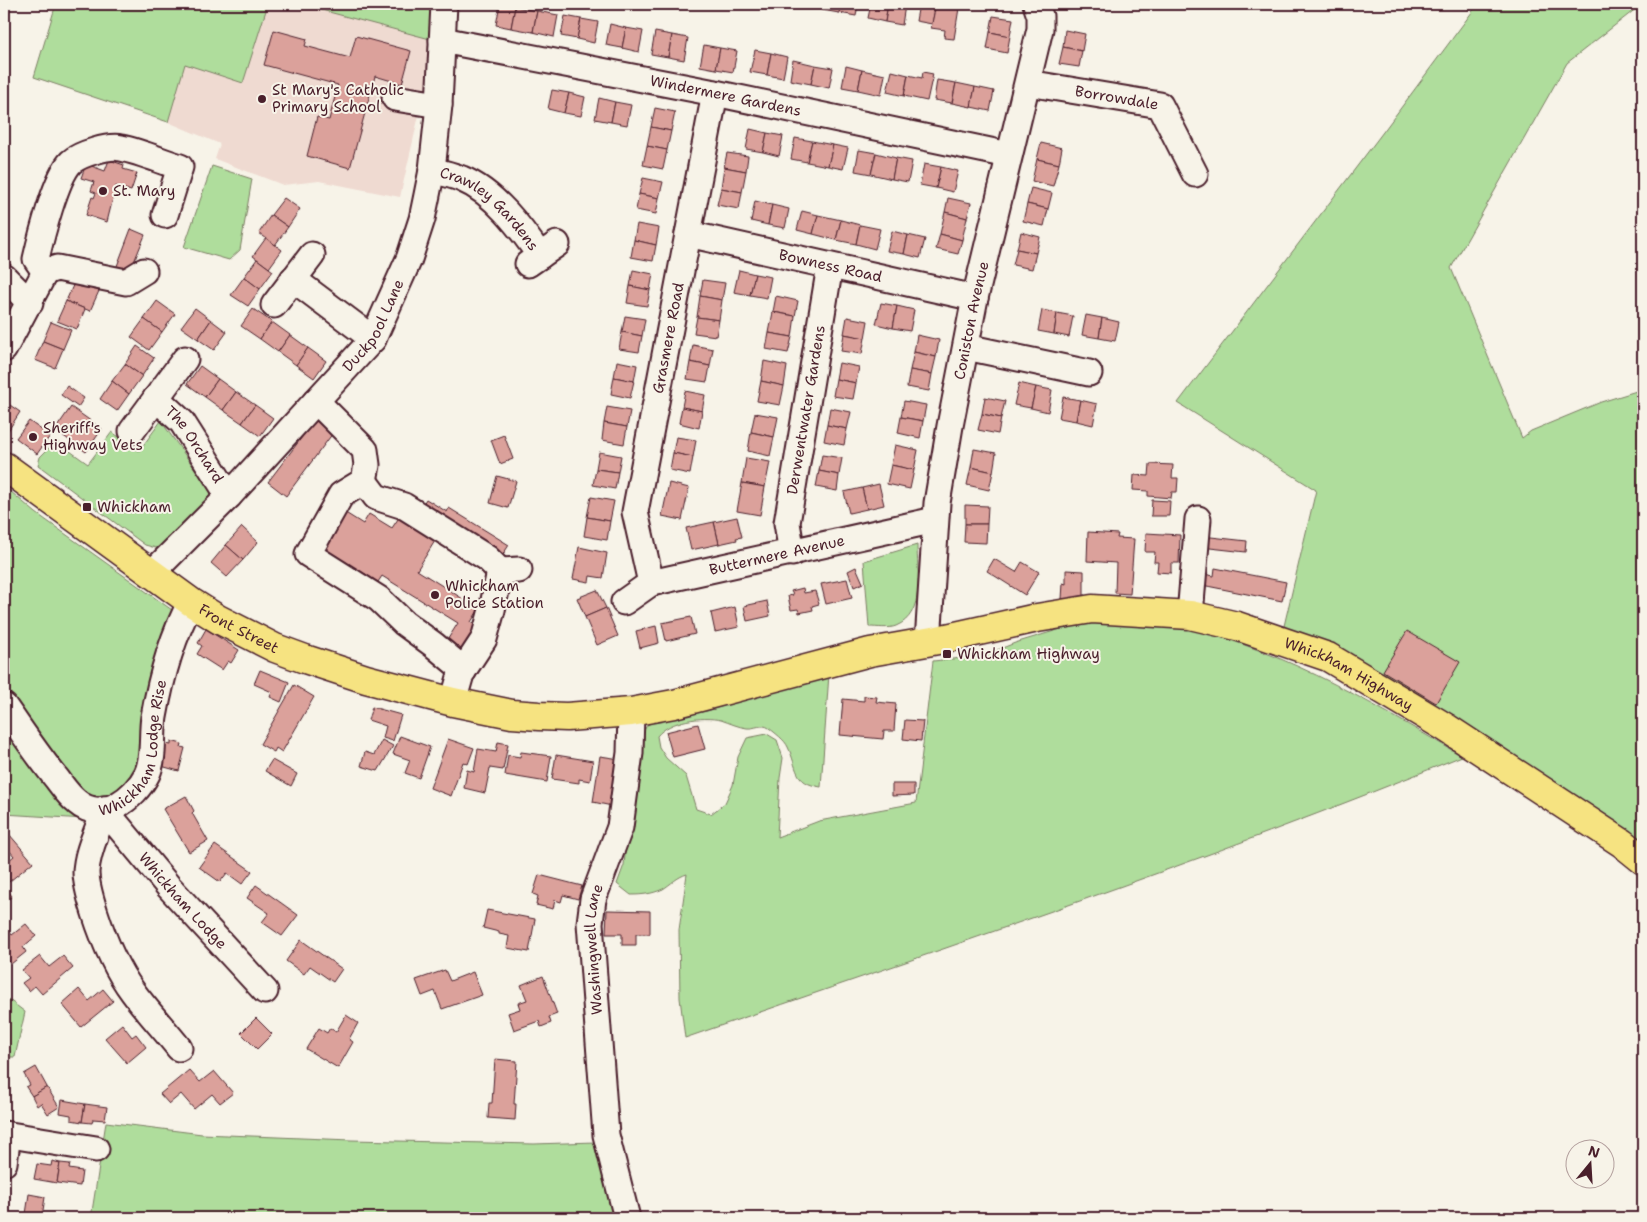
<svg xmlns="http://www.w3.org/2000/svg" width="1647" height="1222" font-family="'Shantell Sans',sans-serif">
<rect width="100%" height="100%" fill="#f7f3e8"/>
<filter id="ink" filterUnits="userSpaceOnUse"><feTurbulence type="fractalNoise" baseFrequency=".02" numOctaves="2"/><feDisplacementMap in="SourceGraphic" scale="10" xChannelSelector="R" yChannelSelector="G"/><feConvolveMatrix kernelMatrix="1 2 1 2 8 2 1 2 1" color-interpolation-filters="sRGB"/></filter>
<g filter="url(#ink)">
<path fill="#efdad1" d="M56,4H431L429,72L400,197L319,181L283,185L215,159L220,144L168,122L34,77Z"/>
<g fill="#afdd9c" stroke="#7c7e64">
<path d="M56,4H268L243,83L185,64L168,122L34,77Z"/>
<path d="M299,4H431L430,39Z"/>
<path d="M1478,4H1642L1567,63L1451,268L1522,438L1531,431L1601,402L1643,389V848L1341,655L1284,626L1316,490L1178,403L1383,132Z"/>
<path d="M212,166L252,179L240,250L229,260L184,247Z"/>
<path d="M161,421L214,496L168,542L156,548L145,545L38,465L40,457L56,441L88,464L112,432L139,451Z"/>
<path d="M4,486L36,513L172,610V620C163,653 151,686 144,720C140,739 142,762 131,779C122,792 109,795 95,798L85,819L4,814V702L10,698L4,685Z"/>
<path d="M917,545C917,570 926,614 896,626C889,629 877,627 869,627L864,561Z"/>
<path d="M1087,621C1111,622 1136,620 1160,623C1271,641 1366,700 1462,756C1207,861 945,948 685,1038L680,998L679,930L687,874C677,877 671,884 663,889C652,894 642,895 631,895L617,884L624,865L636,746L647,725L662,718L707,711L829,674L821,787C793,783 798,768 788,747C785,740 775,733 769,728C762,723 755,729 747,728C738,727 730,723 721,720C702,716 670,720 657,736L659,747L666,758L686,776L696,809L711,814L725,803L733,785L738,757L747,738L767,734L777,740L783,758L780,778L777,837L819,821L916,803L933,661L982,656L1015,643Z"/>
<path d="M4,996L25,1012L15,1057H4Z"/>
<path d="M106,1122L202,1134L351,1140L534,1144L596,1142L614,1218H91Z"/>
</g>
<g fill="#dba19b" stroke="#4a1f2b">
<path d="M500,4L515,7L511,28L496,25Z"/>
<path d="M792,4H809L808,7Z"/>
<path d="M823,4H841L839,13L822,10Z"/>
<path d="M841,4H858L856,16L839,13Z"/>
<path d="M871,4H888L885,22L868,18Z"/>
<path d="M888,4L905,5L902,25L885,22Z"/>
<path d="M919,4H936L932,24L916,21Z"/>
<path d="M936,4L959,8L954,39L944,38L945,30L931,28Z"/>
<path d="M515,7L537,11L533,32L511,28Z"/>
<path d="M537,11L558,15L554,37L533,32Z"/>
<path d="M565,16L581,19L577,39L561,36Z"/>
<path d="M993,16L1013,19L1010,36L990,32Z"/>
<path d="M581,19L598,22L594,43L577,39Z"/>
<path d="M610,24L626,28L622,48L606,45Z"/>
<path d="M626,28L643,31L639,52L622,48Z"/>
<path d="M274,30L307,39L305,46L350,58L356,36L411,51L402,84L375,76L350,168L307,156L317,117L329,120L338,85L264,65Z"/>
<path d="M1065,30L1085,34L1082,51L1063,47Z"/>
<path d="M655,32L672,35L668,57L651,54Z"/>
<path d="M990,32L1010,36L1007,53L987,49Z"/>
<path d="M672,35L688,38L684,60L668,57Z"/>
<path d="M704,45L720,48L716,69L700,66Z"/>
<path d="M1063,47L1082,51L1079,67L1059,64Z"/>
<path d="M720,48L737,51L733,72L716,69Z"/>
<path d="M755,50L771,53L767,75L750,72Z"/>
<path d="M771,53L787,57L783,78L767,75Z"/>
<path d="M793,60L815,65L811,84L790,80Z"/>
<path d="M815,65L833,68L829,88L811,84Z"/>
<path d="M846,66L862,70L858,90L842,87Z"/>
<path d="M862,70L885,75L881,95L858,90Z"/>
<path d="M892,71L908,75L904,96L887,92Z"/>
<path d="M923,72L933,74L927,101L904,96L908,75L922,78Z"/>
<path d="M937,80L956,83L952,103L934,100Z"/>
<path d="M956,83L975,87L971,107L952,103Z"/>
<path d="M975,87L994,91L990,111L971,107Z"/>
<path d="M552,90L569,93L564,113L548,109Z"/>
<path d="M569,93L585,97L581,116L564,113Z"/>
<path d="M599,98L615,102L611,122L595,119Z"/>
<path d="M615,102L631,105L627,125L611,122Z"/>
<path d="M655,108L675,112L671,131L651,127Z"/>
<path d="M651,127L671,131L667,150L647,146Z"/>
<path d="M750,129L767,133L763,152L746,149Z"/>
<path d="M767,133L783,136L779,156L763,152Z"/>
<path d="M795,138L812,141L807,162L791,159Z"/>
<path d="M812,141L833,145L828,166L807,162Z"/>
<path d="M1041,143L1062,148L1059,164L1037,159Z"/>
<path d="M833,145L848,148L843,169L828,166Z"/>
<path d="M647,146L667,150L663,169L643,165Z"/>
<path d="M859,150L876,153L871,174L855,171Z"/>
<path d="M727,153L748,156L746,171L724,167Z"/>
<path d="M876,153L896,158L892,179L871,174Z"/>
<path d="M896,158L912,161L908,182L892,179Z"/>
<path d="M1037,159L1059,164L1053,186L1032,181Z"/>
<path d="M109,160L124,165L123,169L137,173L131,191L116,186L107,222L86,215L92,197L94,198L96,193L91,191L94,182L81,178L86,164L105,171Z"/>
<path d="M924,164L941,167L936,188L920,185Z"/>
<path d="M724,167L746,171L742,192L721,188Z"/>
<path d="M941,167L958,171L953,192L936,188Z"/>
<path d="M643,178L663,182L659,198L639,194Z"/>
<path d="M721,188L742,192L739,209L717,205Z"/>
<path d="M1031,188L1052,193L1048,209L1027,204Z"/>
<path d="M639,194L659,198L656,214L636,210Z"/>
<path d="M284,198L300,209L288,227L271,215Z"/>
<path d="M948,198L971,203L967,218L945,212Z"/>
<path d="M755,201L772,205L768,225L751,221Z"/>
<path d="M1027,204L1048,209L1044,226L1023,221Z"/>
<path d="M772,205L789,209L785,228L768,225Z"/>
<path d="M802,211L818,215L813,234L797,230Z"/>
<path d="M945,212L967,218L962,240L940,234Z"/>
<path d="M271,215L288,227L275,245L259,233Z"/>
<path d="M818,215L841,220L836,240L813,234Z"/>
<path d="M841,220L860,225L856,244L836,240Z"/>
<path d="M637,224L659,228L656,245L634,240Z"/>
<path d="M860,225L880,229L875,249L856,244Z"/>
<path d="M131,229L145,235L127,279L114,274Z"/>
<path d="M892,231L908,235L904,254L887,251Z"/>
<path d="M1021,232L1040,237L1036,253L1017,249Z"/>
<path d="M940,234L962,240L958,254L936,249Z"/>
<path d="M908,235L925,239L920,258L904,254Z"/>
<path d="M266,238L282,250L269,268L253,256Z"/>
<path d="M634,240L656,245L653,261L631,257Z"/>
<path d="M1017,249L1036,253L1032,269L1013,265Z"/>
<path d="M257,259L273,271L260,289L244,277Z"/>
<path d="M633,270L653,274L650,290L630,286Z"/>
<path d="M739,270L755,274L750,295L734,292Z"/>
<path d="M755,274L771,277L767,298L750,295Z"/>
<path d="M244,277L260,289L248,306L231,295Z"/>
<path d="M703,280L725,283L722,300L700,296Z"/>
<path d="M75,281L99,291L90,311L66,301Z"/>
<path d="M630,286L650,290L647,306L627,303Z"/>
<path d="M700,296L722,300L719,320L697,317Z"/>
<path d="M776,296L798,301L795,316L773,312Z"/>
<path d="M66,301L85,309L77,329L57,321Z"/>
<path d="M157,301L175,314L162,332L144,319Z"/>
<path d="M881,303L897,306L893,328L876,324Z"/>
<path d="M897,306L914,310L910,331L893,328Z"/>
<path d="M195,308L211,320L198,339L181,327Z"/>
<path d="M253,309L272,322L260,339L241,326Z"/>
<path d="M1042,310L1057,313L1054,334L1038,331Z"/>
<path d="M773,312L795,316L792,337L769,333Z"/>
<path d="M1057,313L1073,316L1069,337L1054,334Z"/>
<path d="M1086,315L1102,318L1099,338L1082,335Z"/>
<path d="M625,316L645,319L642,336L622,332Z"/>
<path d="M697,317L719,320L716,336L694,333Z"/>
<path d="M847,317L868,321L865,338L844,334Z"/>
<path d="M1102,318L1119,322L1115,341L1099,338Z"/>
<path d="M144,319L162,332L149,350L131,337Z"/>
<path d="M211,320L227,332L214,350L198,339Z"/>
<path d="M51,322L71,330L63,349L43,341Z"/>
<path d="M272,322L290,335L278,352L260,339Z"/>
<path d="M622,332L642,336L639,352L619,349Z"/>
<path d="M769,333L792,337L788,353L766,349Z"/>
<path d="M844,334L865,338L862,354L841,351Z"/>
<path d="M290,335L308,348L296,365L278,352Z"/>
<path d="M917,335L939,340L936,357L914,352Z"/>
<path d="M43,341L63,349L55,368L35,360Z"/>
<path d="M693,345L713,349L710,366L690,362Z"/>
<path d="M137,346L154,358L142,376L125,364Z"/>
<path d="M308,348L326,361L314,378L296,365Z"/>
<path d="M914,352L936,357L932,374L910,370Z"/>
<path d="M617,361L637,365L634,381L614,377Z"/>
<path d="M764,361L787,366L784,386L761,381Z"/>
<path d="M690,362L710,366L707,382L687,379Z"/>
<path d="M839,363L859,367L856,383L836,379Z"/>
<path d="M125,364L142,376L129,394L112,381Z"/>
<path d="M200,366L218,379L205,397L187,384Z"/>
<path d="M910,370L932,374L929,391L907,387Z"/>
<path d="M614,377L634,381L630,398L611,394Z"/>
<path d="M218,379L236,392L223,410L205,397Z"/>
<path d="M836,379L856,383L853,399L833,396Z"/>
<path d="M112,381L129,394L117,411L100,399Z"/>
<path d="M761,381L784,386L780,405L757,401Z"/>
<path d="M1019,383L1036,387L1031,408L1014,405Z"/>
<path d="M67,386L84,398L78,407L61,395Z"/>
<path d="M1036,387L1052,390L1048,412L1031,408Z"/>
<path d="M685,391L705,395L702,411L682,407Z"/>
<path d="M236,392L255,405L242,423L223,410Z"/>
<path d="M985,397L1005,401L1001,418L982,414Z"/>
<path d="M1063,397L1080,400L1076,421L1059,418Z"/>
<path d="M1080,400L1097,404L1093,425L1076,421Z"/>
<path d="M4,401L20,412L6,434L4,432Z"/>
<path d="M904,401L926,405L923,421L901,417Z"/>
<path d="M255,405L273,418L260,436L242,423Z"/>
<path d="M71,407L102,429L86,452L55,430Z"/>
<path d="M607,407L630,411L627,427L604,423Z"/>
<path d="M682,407L702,411L699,428L679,423Z"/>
<path d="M830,408L851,412L847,429L827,425Z"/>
<path d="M755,413L778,417L774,437L751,432Z"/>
<path d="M982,414L1001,418L998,434L978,430Z"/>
<path d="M901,417L923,421L920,438L898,433Z"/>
<path d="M315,420L333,433L286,496L268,482Z"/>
<path d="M29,421L50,436L37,454L16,438Z"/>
<path d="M604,423L627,427L624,444L602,440Z"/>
<path d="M827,425L847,429L844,445L824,441Z"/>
<path d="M751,432L774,437L770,456L748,451Z"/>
<path d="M504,435L513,459L500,464L491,440Z"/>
<path d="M676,437L696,440L693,457L673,453Z"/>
<path d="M895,445L918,450L914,470L891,465Z"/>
<path d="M974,449L996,453L993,472L971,467Z"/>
<path d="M599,452L621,456L618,472L596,469Z"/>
<path d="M673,453L693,457L690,474L670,470Z"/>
<path d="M822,455L842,458L839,475L819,471Z"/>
<path d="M746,458L770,462L765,487L742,483Z"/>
<path d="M1150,464L1173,465L1172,478H1178L1177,492H1172L1171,498L1148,496V491L1133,490L1134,475L1149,476Z"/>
<path d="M891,465L914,470L910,489L887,484Z"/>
<path d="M971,467L993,472L989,490L967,485Z"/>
<path d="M596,469L618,472L615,489L593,485Z"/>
<path d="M819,471L839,475L837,491L816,487Z"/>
<path d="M497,476L516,481L508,508L490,503Z"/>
<path d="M669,483L689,488L682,520L662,516Z"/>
<path d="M742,483L765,487L760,515L737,511Z"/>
<path d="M879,484L884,505L867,509L862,488Z"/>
<path d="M862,488L867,509L849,513L844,492Z"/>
<path d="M591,497L614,501L610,521L587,517Z"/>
<path d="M426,499L447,512L449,508L509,545L500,559L420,509Z"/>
<path d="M1152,500L1170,501L1169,516H1151Z"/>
<path d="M965,505L988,506L987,524H965Z"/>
<path d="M344,512L363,524L369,514L392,528L402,513L438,536L417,570L479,609L471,622L478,627L462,652L446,642L458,623L382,576L378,582L325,549L330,540L328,538Z"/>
<path d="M587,517L610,521L607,540L584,536Z"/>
<path d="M737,517L742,537L736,538L737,540L719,544L714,522Z"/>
<path d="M714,522L719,544L691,550L686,528Z"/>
<path d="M965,524H987L986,543L964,542Z"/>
<path d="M242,527L258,542L243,560L226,545Z"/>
<path d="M1088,532L1118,534L1117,538L1134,539L1130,594L1115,593L1116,563L1087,561Z"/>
<path d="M1146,533L1180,535L1179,563H1171V573L1157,572L1158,562H1154L1155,552H1145Z"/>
<path d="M1202,536L1247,541L1246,552L1201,547Z"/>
<path d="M226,545L243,560L227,577L211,563Z"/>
<path d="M579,547L607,553L603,578L590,576L589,582L573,579Z"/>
<path d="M994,559L1016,572L1022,562L1039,572L1025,595L987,571Z"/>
<path d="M856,567L863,583L854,587L848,571Z"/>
<path d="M1215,568L1286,582L1282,601L1202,585L1204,574L1214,576Z"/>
<path d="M1066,570L1084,571V600L1062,599L1063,583L1066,584Z"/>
<path d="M847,579L852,598L826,604L821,584Z"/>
<path d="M803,588L804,593L815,591L819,604L812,606L813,610L799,613L798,609L791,610L788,596L793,595L791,591Z"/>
<path d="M597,590L606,608L585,617L577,598Z"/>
<path d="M767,601L770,616L747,621L744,606Z"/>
<path d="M735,607L739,627L715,632L711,613Z"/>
<path d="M606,608L618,636L597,645L585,617Z"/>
<path d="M691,617L695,634L666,641L662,623Z"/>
<path d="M656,626L659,643L640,648L636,631Z"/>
<path d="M206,629L239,650L231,663L228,661L222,670L197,654L202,646L198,643Z"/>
<path d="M1407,631L1460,662L1436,703L1383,671Z"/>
<path d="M260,670L289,682L281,702L270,697L272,692L254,684Z"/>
<path d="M294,685L314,697L282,752L276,748L274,752L260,744Z"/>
<path d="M864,696L877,697L876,702L896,704L894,731H884L883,739L840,735L843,699L864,701Z"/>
<path d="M372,707L401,715L393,741L383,738L386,726L368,720Z"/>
<path d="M905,720L923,721L921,741L903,739Z"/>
<path d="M698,724L705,749L673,757L666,732Z"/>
<path d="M400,736L430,747L419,778L405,773L410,760L393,754Z"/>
<path d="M448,739L474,748L468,764L463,762L451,796L430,788Z"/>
<path d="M382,740L393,746L378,771L361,766L365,752L374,755Z"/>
<path d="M171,741L182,744L181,747L185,748L179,771L161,766L166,744L171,745Z"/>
<path d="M498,742L508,744L503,770L490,768L485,793L464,788L467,770L474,772L478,749L496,752Z"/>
<path d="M521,752L551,756L547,782L505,775L508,755L520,757Z"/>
<path d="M556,755L593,761L590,781L579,779V783L552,779Z"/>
<path d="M600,756L620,759L612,806L593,802Z"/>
<path d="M272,760L297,774L291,786L265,771Z"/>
<path d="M892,784H914V795L892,796Z"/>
<path d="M186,796L194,811L192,813L208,841L189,852L163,809Z"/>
<path d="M9,834L33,862L4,886V856L8,861L14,856L4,844V838Z"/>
<path d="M215,845L252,871L242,884L227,873L220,882L199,867Z"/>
<path d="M539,875L582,886L578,899L563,895L561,902L555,900L553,909L536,905L538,896L533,894Z"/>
<path d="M256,885L298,915L282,936L262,922L269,913L247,898Z"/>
<path d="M4,886L12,896L4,903Z"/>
<path d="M487,910L535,919L529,952L507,948L509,936L499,934V932L483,928Z"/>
<path d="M607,910L650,911V934H636V945H622V934H606Z"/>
<path d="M26,924L36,936L23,947L26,952L11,964L9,961L4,965V925L12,935Z"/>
<path d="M301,940L342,969L333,982L310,966L304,974L286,961Z"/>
<path d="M40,956L49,967L63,956L73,968L42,994L35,986L29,991L22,983L29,978L22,970Z"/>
<path d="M445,970L450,981L473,972L482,995L442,1009L435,991L422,996L416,980Z"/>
<path d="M543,976L557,1014L549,1017L551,1023L541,1027L539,1021L514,1030L508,1013L520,1009L518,1003L527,1000L521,985Z"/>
<path d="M79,989L89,1001L103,989L113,1001L81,1027L62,1004Z"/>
<path d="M346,1015L358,1023L349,1039L353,1042L338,1068L306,1049L319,1028L327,1033L330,1028L336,1032Z"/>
<path d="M256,1018L272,1034L257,1049L241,1033Z"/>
<path d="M122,1024L132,1037L136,1034L146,1047L127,1063L105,1038Z"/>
<path d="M495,1059L517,1061L514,1104H516L515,1120L488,1118L489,1103H492Z"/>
<path d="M4,1065L11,1072L4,1079Z"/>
<path d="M36,1067L47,1087L32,1096L26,1087L30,1085L24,1074Z"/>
<path d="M189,1070L200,1082L214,1071L233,1093L220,1103L212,1094L194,1109L181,1094L169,1104L160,1094Z"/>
<path d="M47,1087L59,1107L48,1114L41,1103L37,1106L32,1096Z"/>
<path d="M62,1100L85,1104L82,1122L71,1120V1115L60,1113Z"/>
<path d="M85,1104L107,1107L105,1120L93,1119L92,1123L82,1122Z"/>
<path d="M52,1161L60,1163L57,1183L34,1179L37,1164L51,1166Z"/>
<path d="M60,1163L70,1164L69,1169L82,1171L80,1186L57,1183Z"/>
<path d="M29,1194L45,1197L42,1217L26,1214Z"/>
<path d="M26,1214L42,1217V1218H25Z"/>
</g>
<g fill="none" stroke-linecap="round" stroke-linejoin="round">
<defs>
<g id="minor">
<path id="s1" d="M442,40L715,93L1009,155"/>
<path id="s2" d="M1028,83L1160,105L1195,174"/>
<path d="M395,98L439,105"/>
<path id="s3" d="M432,170C442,173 453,175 462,179C494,192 521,228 540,256"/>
<path id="s4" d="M688,234L975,298"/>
<path d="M528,264L557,244"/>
<path d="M45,272L36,259C41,237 56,177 71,162C80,154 109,145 121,148C141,152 161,161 180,167L165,215"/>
<path d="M45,272L57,268L126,282L144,271"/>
<path d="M4,277L30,303"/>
<path d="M293,279L373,339"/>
<path d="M274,305L312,255"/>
<path d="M966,347L1089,373"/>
<path d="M4,349L45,272"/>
<path id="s5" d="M156,398L182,422L229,496"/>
<path d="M316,401L365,450L367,465L364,481L341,495L308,554L379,599L404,623L434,645L464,670"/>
<path d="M132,431L185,359"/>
<path d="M364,481L376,497L404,506L487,558L500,571"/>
<path id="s6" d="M792,553L787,523L830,266"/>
<path id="s7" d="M151,574L229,496L373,339L409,259L422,219L427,195L432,170L439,105L444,4"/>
<path id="s8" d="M651,583L635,512L715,93"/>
<path id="s9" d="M624,602L651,583L935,520"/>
<path d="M1190,615L1198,519"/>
<path id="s10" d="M928,642L937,503L950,426L975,298L1040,29V16L1036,4"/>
<path d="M453,702L461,674L484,639L492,610L500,571L519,570"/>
<path id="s11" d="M4,706C21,730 38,756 57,779C63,787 69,796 77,802C102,824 135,798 147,774C155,757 151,735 154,717C161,677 171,639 191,602"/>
<path d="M104,809C99,830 87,849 86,872C86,885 91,900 95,913C104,941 115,968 133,992C147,1011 164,1029 179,1048"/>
<path id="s12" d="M104,809L169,887L265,991"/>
<path d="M4,1134L96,1149"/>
<path d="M4,1163L8,1135"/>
<path id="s13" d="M627,1218L606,1135L590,923L593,899L620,827L630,753L631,712"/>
</g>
<g id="major">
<path id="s14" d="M4,466L191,602L218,619L275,648L305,659L366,679L453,702L512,714L539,716L567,717L631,712L674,704L870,652L938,640L1037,618L1092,609L1190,615L1237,626L1328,657L1445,727L1622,843L1643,860"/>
</g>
</defs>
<use href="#minor" stroke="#4a1f2b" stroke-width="29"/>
<use href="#major" stroke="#4a1f2b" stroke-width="31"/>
<use href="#minor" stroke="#f7f3e8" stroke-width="25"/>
<use href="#major" stroke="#f6e381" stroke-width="28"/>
</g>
</g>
<g fill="#4a1f2b" stroke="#f7f3e8" stroke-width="2">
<circle cx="262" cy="99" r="5"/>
<circle cx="103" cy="191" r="5"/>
<circle cx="33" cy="437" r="5"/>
<rect x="82" y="502" width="10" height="10" rx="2.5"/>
<circle cx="435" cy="595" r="5"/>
<rect x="942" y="649" width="10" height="10" rx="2.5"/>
</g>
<g text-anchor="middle" stroke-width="4" stroke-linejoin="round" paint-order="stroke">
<g font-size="15" fill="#4a1f2b" stroke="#f7f3e8" text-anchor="start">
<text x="272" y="95">St Mary's Catholic<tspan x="272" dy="17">Primary School</tspan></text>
<text x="113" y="196">St. Mary</text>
<text x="43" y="433">Sheriff's<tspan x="43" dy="17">Highway Vets</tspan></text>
<text x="97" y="512">Whickham</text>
<text x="445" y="591">Whickham<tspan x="445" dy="17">Police Station</tspan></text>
<text x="957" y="659">Whickham Highway</text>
</g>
<g font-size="15" fill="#4a1f2b" stroke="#f7f3e8">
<text dy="5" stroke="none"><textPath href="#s1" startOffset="289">Windermere Gardens</textPath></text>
<text dy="5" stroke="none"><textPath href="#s2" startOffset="90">Borrowdale</textPath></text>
<text dy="5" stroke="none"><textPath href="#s3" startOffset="71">Crawley Gardens</textPath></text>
<text dy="5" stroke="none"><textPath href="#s4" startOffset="146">Bowness Road</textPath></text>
<text dy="5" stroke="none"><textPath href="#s10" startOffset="325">Coniston Avenue</textPath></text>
<text dy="5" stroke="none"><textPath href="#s7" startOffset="335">Duckpool Lane</textPath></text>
<text dy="5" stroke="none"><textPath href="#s8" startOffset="250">Grasmere Road</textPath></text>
<text dy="5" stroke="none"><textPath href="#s6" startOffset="145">Derwentwater Gardens</textPath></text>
<text dy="5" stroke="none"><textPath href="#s5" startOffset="61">The Orchard</textPath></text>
<text dy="5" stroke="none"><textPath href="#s9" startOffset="162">Buttermere Avenue</textPath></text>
<text dy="5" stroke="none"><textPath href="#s14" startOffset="286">Front Street</textPath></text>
<text dy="5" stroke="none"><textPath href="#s14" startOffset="1434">Whickham Highway</textPath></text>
<text dy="5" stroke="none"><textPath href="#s11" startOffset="224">Whickham Lodge Rise</textPath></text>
<text dy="5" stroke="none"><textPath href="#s12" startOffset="121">Whickham Lodge</textPath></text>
<text dy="5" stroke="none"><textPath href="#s13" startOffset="272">Washingwell Lane</textPath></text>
</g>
</g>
<rect width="1647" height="1222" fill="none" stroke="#f7f3e8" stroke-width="20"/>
<rect x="10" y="10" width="1627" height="1202" fill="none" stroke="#4a1f2b" stroke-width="2" filter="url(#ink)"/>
<g transform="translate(1590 1164) rotate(18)"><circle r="24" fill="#f7f3e8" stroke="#b29e9c"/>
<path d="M0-4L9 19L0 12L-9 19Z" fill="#4a1f2b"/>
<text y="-8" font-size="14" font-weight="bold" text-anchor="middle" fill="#4a1f2b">N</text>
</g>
</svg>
